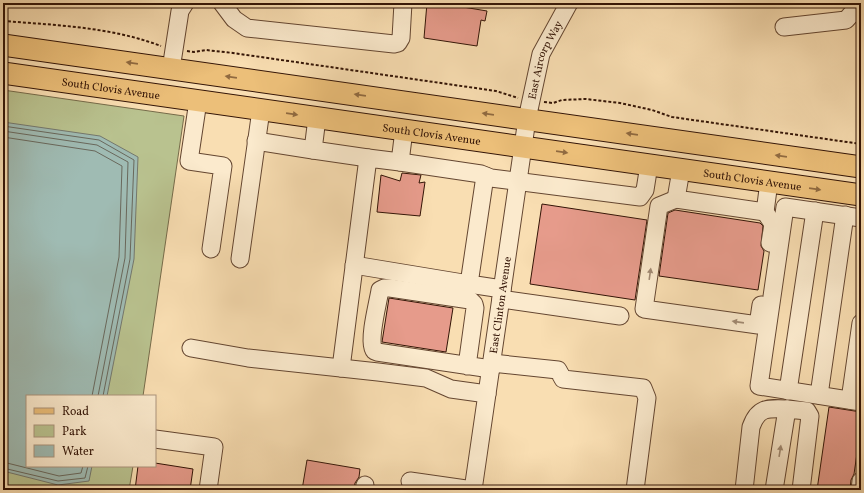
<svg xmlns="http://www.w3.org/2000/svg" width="864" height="493" font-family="Vollkorn,serif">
<rect width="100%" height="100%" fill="#f9deb2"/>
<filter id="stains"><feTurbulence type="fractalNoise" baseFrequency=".005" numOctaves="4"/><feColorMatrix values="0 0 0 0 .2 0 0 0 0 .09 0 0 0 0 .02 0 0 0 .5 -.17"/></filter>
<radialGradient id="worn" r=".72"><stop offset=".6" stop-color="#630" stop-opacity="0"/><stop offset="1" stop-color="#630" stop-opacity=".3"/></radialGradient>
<path fill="#b9c28f" stroke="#766b4a" d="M3,90L184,116L143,396H27V466H133L129,490H3Z"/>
<path fill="#9fbbb3" stroke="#74786e" d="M3,122L100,136L138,157L134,259L107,396H27V466H92L89,481L58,485L3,471Z"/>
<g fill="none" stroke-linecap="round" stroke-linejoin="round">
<g stroke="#69685c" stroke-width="1">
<path d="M3,126L99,140L134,160L130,259L103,396"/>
<path d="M3,131L97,145L128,162L125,258L98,396"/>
<path d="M3,137L95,151L122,166L119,257L92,396"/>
<path d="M3,462L59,476L81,473L83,466"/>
<path d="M3,468L58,481L85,478L88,466"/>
</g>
</g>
<g fill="#e69b8b" stroke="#331406">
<path d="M427,3H439L487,11L485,21L481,20L477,46L424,38Z"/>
<path d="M402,173L421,175L419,183L425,182L420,216L377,212L381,175L400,181Z"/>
<path d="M542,204L647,220L635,300L530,284Z"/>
<path d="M675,210L760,223L763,226L761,246L764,251L758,290L659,276L668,213Z"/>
<path d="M389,298L453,308L446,352L382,342Z"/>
<path d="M829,407L861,412V426L854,474L851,480L850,490H817Z"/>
<path d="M307,460L360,469L359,477L355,483L354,490H302Z"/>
<path d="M155,463L193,469L190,490H135L138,466H155Z"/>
</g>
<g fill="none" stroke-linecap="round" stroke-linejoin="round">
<defs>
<g id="minor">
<path d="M222,3L234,19L247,28L394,44L398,43L401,38L403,3"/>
<path d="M784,27L846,20L861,3"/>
<path d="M171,69L180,11L185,3"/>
<path d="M198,101L189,161L223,166L211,249"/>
<path d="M317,118L313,150L368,158"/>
<path d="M256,141L313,150"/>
<path d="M400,162L481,174L491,178L640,197L645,190L649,165"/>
<path d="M681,170L676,199L765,212L769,182"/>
<path d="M485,176L469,284L502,289"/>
<path d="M676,199L659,206L644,309L758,325L761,305"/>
<path d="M765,212L773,224L770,243"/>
<path d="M861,218L785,207L759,386L861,402"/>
<path d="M240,259L261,110"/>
<path d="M354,265L469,284"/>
<path d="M501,299L620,316"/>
<path d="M191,348L248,358L378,372L426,378L451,389L487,394"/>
<path d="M492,363L558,370L563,379L643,388L647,398L635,490"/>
<path d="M467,366L475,308L474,304L470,300L390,288H384L380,290C378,303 369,336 373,348C374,351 374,351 377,352L491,369"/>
<path d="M341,368L368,158L400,162L404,130"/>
<path d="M788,391L815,211"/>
<path d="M819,395L845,215"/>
<path d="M850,400L861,323"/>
<path d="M155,439L214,447L208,490"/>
<path d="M410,481L473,490"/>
<path d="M364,490L365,485"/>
<path id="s1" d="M473,490L527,119L541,54L569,3"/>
<path d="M744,490L751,427C758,407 768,408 787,409"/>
<path d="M774,490L787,409L807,411L810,416L801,490"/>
<path d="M860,490L861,481"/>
</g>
<g id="major">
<path d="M3,45L861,167"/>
<path id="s2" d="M3,73L861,195"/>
</g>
</defs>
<use href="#minor" stroke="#644631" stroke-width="19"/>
<use href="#major" stroke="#331406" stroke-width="23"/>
<g stroke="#331406" stroke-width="2" stroke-dasharray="3 2" stroke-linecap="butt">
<path d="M3,21C56,25 111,27 161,46"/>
<path d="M187,51L194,52L206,50L233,53L496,91L518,98"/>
<path d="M544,102L553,103L562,100L586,99L620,103L652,110L672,117L861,144"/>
</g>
<use href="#minor" stroke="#fbeacd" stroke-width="17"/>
<use href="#major" stroke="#ecbf79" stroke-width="21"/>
</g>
<defs><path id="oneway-solid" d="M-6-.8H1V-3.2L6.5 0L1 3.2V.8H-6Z"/></defs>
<g fill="#906a40">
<use href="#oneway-solid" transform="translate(132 63) rotate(-172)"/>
<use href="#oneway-solid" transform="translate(231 77) rotate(-172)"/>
<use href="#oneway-solid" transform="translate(360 95) rotate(-172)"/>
<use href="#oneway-solid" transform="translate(292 114) rotate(8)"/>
<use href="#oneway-solid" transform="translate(488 114) rotate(-172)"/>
<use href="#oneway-solid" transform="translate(632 134) rotate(-172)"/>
<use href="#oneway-solid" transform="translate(562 152) rotate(8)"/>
<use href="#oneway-solid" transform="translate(781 156) rotate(-172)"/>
<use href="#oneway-solid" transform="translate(815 189) rotate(8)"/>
</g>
<g fill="#a18a73">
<use href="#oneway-solid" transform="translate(650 274) rotate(-82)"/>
<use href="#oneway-solid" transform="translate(738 322) rotate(-172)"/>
<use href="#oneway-solid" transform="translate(780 451) rotate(-81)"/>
</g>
<g text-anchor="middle" stroke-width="3" stroke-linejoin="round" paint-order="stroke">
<g font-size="11" fill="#331406" stroke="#fbeacd">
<text dy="4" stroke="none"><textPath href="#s1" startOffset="437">East Aircorp Way</textPath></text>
<text dy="4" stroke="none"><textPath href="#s2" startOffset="109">South Clovis Avenue</textPath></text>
<text dy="4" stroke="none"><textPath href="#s2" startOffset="433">South Clovis Avenue</textPath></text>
<text dy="4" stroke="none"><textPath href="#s2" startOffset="757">South Clovis Avenue</textPath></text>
<text dy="4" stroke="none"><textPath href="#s1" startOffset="187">East Clinton Avenue</textPath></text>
</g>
</g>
<rect width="864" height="493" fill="none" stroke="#f9deb2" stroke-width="16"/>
<rect x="4" y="4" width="856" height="485" fill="none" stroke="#331406" stroke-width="2"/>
<rect x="8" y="8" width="848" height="477" fill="none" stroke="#331406"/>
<rect x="26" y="395" width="130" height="72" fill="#fbeacd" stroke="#ab947d"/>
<rect x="34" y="408" width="20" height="6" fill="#ecbf79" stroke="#ab947d"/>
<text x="62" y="415" font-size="12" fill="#331406">Road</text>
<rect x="34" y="425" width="20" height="12" fill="#b9c28f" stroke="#ab947d"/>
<text x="62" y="435" font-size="12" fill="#331406">Park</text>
<rect x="34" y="445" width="20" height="12" fill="#9fbbb3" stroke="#ab947d"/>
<text x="62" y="455" font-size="12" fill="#331406">Water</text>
<rect width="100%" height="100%" filter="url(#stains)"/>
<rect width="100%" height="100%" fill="url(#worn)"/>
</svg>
